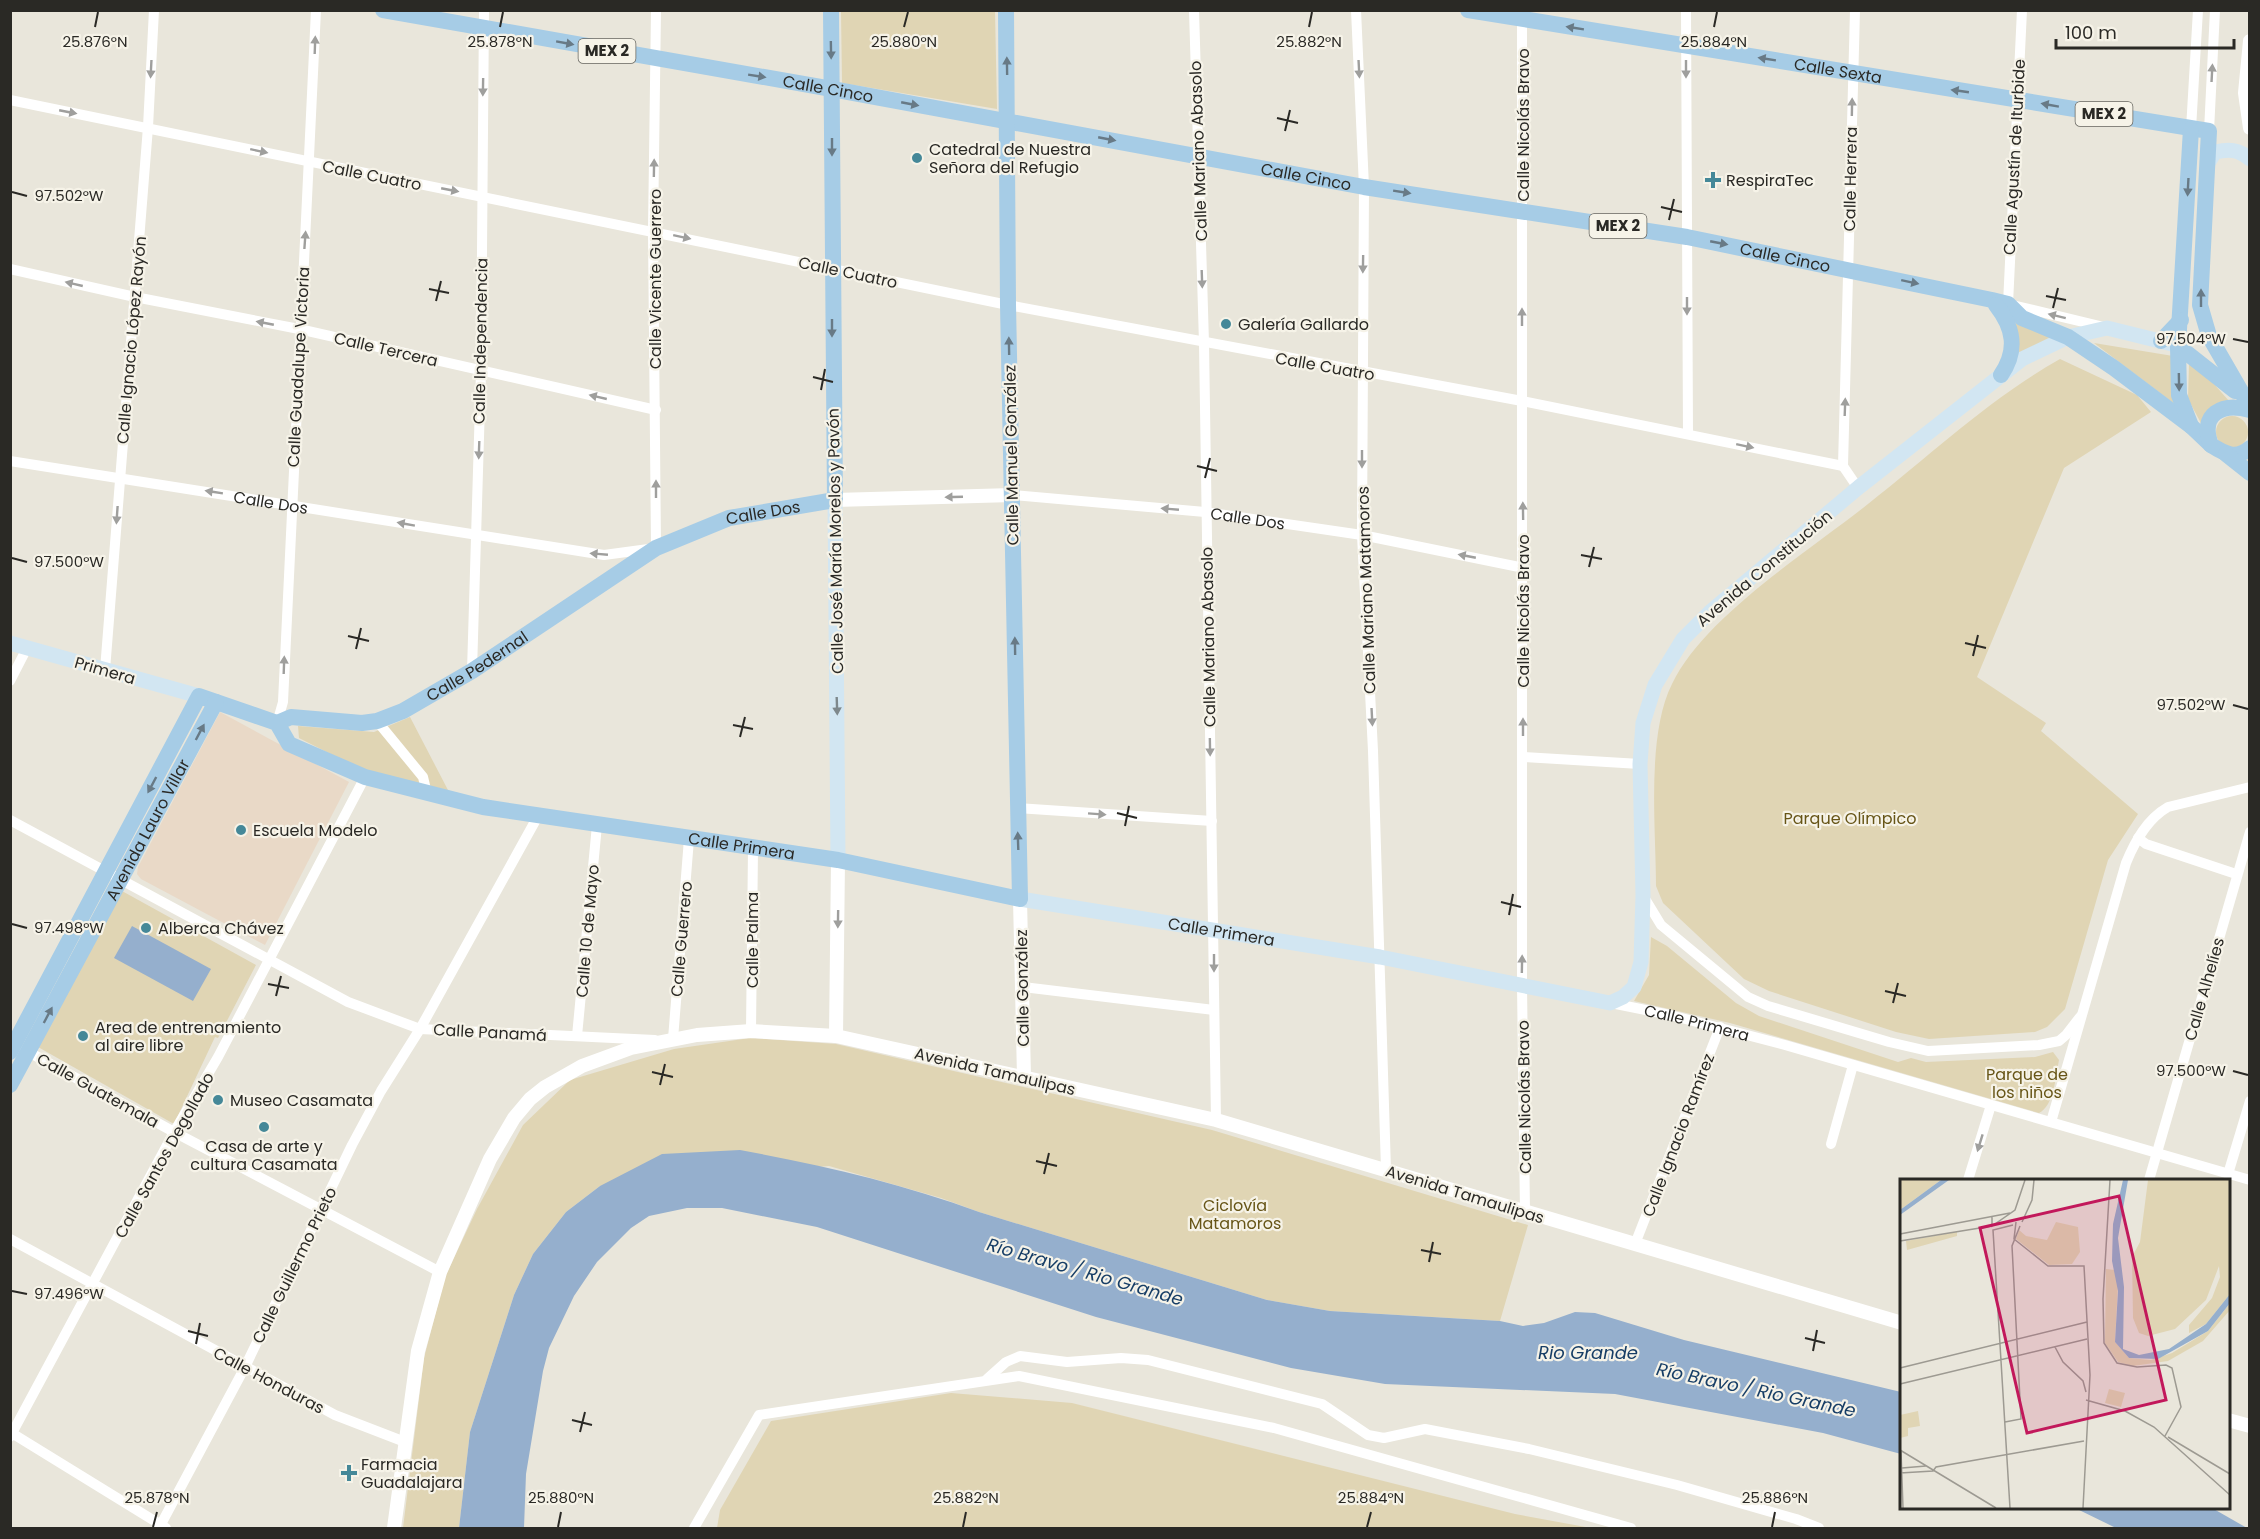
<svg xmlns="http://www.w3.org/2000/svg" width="2260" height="1539" font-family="Poppins,sans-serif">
<rect width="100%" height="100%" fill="#e9e6db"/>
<path fill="#e9d9c7" d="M220,712L349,782L265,945L141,879L137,874L138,867Z"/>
<g fill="#e0d5b4">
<path d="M841,11H995L997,109L842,83Z"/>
<path d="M2015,318L2056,337L2017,355Z"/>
<path d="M2094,343L2173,356L2176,405Z"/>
<path d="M2060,359L2137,395L2151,412L2064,468L1977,677L2046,723L2041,731L2138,814L2108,860L2065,1009L2047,1027L2035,1032L1929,1039L1896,1032L1769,991L1744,979L1663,903L1656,886C1656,829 1646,736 1672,684C1704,617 1809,551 1868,504C1933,453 1988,400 2060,359Z"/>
<path d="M2189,363L2214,384L2229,401L2202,425L2188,399Z"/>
<circle cx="2232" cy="432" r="16"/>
<path d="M410,717L449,792L364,771L299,738L298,726L374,732Z"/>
<path d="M122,891L256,965L218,1038L215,1037L174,1124L38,1047Z"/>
<path d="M1651,937L1667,946L1736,1003L1759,1016L1898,1062L1911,1058L1926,1062L2035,1057L2053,1052L2059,1060C2056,1075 2054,1106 2039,1113L1730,1023L1634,1001L1649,975Z"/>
<path d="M750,1038L836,1044L1212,1130L1528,1225L1500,1321L1330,1311L1267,1300L979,1212L941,1198L829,1166L600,1186L566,1212L533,1254L514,1295L470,1432L459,1528H403L424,1358L445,1277L477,1209L523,1125L570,1080L674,1049Z"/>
<path d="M951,1393L1072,1403L1515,1514L1591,1528H717L720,1510L771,1421Z"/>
</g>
<g fill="#95afcd">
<path d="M132,926L211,969L193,1001L114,958Z"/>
<path d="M740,1150C821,1165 901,1183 979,1212L1267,1300L1330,1311L1500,1321L1523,1326L1544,1323L1575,1312L1595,1313L1684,1340L1901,1392V1454L1823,1433L1615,1394L1385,1384L1291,1368L1096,1317L817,1227L722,1208H687L649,1216L631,1228L597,1262L574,1296L549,1348L543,1371L526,1474L524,1528H459L470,1432L514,1295L533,1254L566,1212L600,1186L662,1154Z"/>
<path d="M2075,1508H2212L2247,1528H2116Z"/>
</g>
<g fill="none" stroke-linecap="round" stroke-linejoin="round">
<g stroke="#fff" stroke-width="10">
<path d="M1194,10L1204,343L1216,1120"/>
<path d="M1356,10L1364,187L1362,535L1373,751L1386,1170"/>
<path d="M1522,10V986L1525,1212"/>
<path d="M1686,10L1688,434"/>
<path d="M1855,10L1843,466L1858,488"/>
<path d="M2022,10L2008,304L2104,327"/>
<path d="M10,100L1008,305L1522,401L1843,466"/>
<path d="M2191,129L2198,10"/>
<path d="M2209,131L2215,10"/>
<path d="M10,269L135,297L299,329L656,410"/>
<path id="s1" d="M10,461L604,555L656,548L653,231L656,10"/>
<path id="s2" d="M1013,495L1205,512L1362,535L1524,568"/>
<path d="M105,670L148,127L154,10"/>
<path d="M472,671L481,371L484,10"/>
<path d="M10,681L27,648"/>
<path d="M377,721L423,777L427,794"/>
<path d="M277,723L283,702L316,10"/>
<path d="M1523,757L1640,764"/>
<path d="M1017,808L1212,821"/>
<path d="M10,820L348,1002L420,1029L655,1040"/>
<path d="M2138,838L2146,844L2236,874"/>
<path d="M1644,897L1661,925L1748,997L1768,1006L1889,1042L1928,1051L2039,1045L2059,1041L2066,1035L2080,1017"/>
<path d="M1023,987L1214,1010"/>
<path id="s3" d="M1611,1003L1670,1015L1785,1045L2250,1180"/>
<path d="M751,1031L753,848"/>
<path d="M577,1036L597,825"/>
<path d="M673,1039L689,839"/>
<path d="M25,1050L174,1132L440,1272"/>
<path d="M2051,1122L2126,863C2135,841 2147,819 2168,807L2250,787"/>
<path d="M1831,1144L1853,1065"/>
<path d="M2228,1174L2250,1101"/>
<path d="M1968,1180L1991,1105"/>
<path d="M2149,1180L2250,832"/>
<path d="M10,1239L335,1415L405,1442"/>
<path d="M1635,1244L1720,1027"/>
<path d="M987,1379L1006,1362L1020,1356L1067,1362L1121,1358L1148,1360L1322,1404L1368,1435L1384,1438L1425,1429L1529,1449L1677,1485L1796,1519L1819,1528"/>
<path d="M10,1432L166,1528"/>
<path d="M10,1437L174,1132L218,1057L365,777"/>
<path d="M159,1528L245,1367L352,1145L381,1091L420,1029L538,816"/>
<path d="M694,1528L759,1415L1019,1376L1274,1428L1631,1528"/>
</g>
<g stroke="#fff" stroke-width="14">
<path d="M2250,41L2245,93L2250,128"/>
<path d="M835,500L1013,495"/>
<path d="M1020,899L1024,1077"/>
<path d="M836,1036L838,860"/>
<path d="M2228,1420L2250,1426"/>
<path d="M394,1528L418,1351L440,1272L490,1159L514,1118L530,1099L545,1087L582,1066L631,1048L697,1035L751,1031L836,1036L1216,1120L1902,1323"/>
</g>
<g stroke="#d2e6f2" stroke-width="15">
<path d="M2208,163L2215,152C2229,149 2238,149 2250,159"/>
<path d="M835,500L838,860"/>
<path d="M10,643L199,696"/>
<path id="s4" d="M1020,899L1380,957L1610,1003L1623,997L1634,987L1641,962L1643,895L1640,764L1643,723L1655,685L1683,639L1710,612L1859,487L2022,359L2068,337L2107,328L2172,344"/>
</g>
<g stroke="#a6cce6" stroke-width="16">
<path id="s5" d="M383,10L832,89L1364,187L1687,237L1992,300L2008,304L2022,318L2068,337L2114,368L2191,426"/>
<path id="s6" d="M1468,10L2209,131L2200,305L2209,336L2250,407"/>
<path d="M2191,129L2178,346L2179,395L2191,426L2211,445"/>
<path d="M1996,305C2014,328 2018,350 2001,375"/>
<path d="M2161,341L2181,320"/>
<path d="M2178,346L2235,391"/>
<path d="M2250,410C2222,402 2199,414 2211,445C2225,454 2236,460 2250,448"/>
<path d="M2226,454L2250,473"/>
<path id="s7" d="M277,723L291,717L362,723L377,721L403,711L472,671L656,548L729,518L835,500L831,10"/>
<path id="s8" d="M10,1052L199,696L277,723L289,744L365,777L483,807L838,860L1020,899L1008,305L1006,10"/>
<path id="s9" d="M10,1085L216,702"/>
</g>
</g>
<defs><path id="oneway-solid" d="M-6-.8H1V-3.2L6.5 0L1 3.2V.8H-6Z" transform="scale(1.5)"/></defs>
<g fill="#687a86">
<use href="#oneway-solid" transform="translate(1575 28) rotate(-171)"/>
<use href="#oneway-solid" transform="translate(565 43) rotate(10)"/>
<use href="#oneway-solid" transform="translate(831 50) rotate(89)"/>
<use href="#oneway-solid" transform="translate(1767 59) rotate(-171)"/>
<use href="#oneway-solid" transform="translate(1007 66) rotate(-91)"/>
<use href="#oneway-solid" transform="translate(757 76) rotate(9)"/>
<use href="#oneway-solid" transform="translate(1960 91) rotate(-172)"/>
<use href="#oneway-solid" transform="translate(910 104) rotate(11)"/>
<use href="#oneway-solid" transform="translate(2050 105) rotate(-170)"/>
<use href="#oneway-solid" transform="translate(1107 139) rotate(11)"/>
<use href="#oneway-solid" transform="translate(832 147) rotate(90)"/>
<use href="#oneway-solid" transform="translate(2188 187) rotate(93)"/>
<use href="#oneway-solid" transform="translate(1402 192) rotate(9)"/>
<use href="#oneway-solid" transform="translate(1719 243) rotate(11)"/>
<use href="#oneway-solid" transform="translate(1910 282) rotate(12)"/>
<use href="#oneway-solid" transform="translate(2201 298) rotate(-90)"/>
<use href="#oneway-solid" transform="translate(832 328) rotate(90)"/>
<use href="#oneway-solid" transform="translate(1009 346) rotate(-91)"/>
<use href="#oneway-solid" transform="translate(2179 382) rotate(89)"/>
<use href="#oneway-solid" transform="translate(1015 646) rotate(-91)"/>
<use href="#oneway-solid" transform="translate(200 732) rotate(-62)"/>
<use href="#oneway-solid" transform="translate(152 785) rotate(118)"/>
<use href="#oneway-solid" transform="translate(1018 841) rotate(-92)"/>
<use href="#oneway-solid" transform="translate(48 1015) rotate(-62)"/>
</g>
<g fill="#9f9f9d">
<use href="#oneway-solid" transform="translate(315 45) rotate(-88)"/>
<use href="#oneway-solid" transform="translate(151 69) rotate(93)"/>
<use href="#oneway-solid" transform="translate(1359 69) rotate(87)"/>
<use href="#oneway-solid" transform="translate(1686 69) rotate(90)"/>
<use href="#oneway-solid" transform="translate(2212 73) rotate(-87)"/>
<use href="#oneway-solid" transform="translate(483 87) rotate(91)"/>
<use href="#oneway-solid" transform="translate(1852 107) rotate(-89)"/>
<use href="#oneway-solid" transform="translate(68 112) rotate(11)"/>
<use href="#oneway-solid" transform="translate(259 151) rotate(12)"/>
<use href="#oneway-solid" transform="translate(654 168) rotate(-89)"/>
<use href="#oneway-solid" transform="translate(450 190) rotate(11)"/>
<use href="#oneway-solid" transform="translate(682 237) rotate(12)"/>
<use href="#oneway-solid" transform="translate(305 240) rotate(-86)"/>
<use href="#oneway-solid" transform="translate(1363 264) rotate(91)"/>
<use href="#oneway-solid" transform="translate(1202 279) rotate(88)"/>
<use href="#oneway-solid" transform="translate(74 284) rotate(-167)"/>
<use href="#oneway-solid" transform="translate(1687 306) rotate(90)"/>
<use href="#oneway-solid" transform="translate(2057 316) rotate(-166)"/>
<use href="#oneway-solid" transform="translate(1522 317) rotate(-90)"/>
<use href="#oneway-solid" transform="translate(265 323) rotate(-169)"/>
<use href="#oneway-solid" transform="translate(598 397) rotate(-167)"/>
<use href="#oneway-solid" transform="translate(1845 407) rotate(-88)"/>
<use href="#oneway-solid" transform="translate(1745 446) rotate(12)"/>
<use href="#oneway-solid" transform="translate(479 450) rotate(92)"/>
<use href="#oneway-solid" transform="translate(1362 459) rotate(90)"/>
<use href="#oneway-solid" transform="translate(656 489) rotate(-90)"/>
<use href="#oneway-solid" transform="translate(214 492) rotate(-171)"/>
<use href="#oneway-solid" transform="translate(954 497) rotate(178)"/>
<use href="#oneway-solid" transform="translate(1170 509) rotate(-175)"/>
<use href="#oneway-solid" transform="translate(1523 511) rotate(-91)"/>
<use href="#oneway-solid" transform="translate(117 515) rotate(94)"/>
<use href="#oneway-solid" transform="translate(406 524) rotate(-170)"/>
<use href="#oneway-solid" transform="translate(599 554) rotate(-175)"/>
<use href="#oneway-solid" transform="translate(1467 556) rotate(-169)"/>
<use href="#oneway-solid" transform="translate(284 665) rotate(-88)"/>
<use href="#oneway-solid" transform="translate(1372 717) rotate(87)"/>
<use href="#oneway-solid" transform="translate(1523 727) rotate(-90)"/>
<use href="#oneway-solid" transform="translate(1210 747) rotate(89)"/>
<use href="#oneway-solid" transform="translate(1097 814) rotate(4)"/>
<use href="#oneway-solid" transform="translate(838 919) rotate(91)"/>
<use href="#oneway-solid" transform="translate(1214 963) rotate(90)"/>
<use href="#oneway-solid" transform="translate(1522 964) rotate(-89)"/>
<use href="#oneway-solid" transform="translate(1980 1143) rotate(107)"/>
</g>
<use fill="#7e888c" href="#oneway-solid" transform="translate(837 706) rotate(88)"/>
<path fill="none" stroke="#2a2925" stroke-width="2" d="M95,27L98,12M500,27L503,12M904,27L908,12M1309,27L1312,12M1714,27L1717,12M1277,118L1298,123M1285,131L1290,110M12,192L27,196M1661,207L1682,212M1669,220L1674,199M429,289L449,293M2046,296L2066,300M436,301L441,281M2053,308L2058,288M2233,339L2248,342M813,377L833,382M821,390L825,369M1197,466L1217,471M1205,478L1210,458M1581,555L1602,559M12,558L27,562M1589,567L1594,547M348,636L369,641M1965,643L1986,648M356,649L361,628M1973,656L1978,635M2233,705L2248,709M733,725L753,729M740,737L745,717M1117,813L1137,818M1125,826L1129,806M1501,902L1521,907M1509,915L1513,894M12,924L27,928M268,984L289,988M1885,991L1906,996M276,996L281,976M1893,1003L1898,983M2233,1071L2248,1075M652,1072L673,1077M660,1085L665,1064M1036,1161L1057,1166M1044,1174L1049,1153M1421,1250L1441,1254M1429,1262L1433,1242M12,1291L27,1294M188,1331L208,1336M1805,1338L1825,1343M196,1344L200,1323M1813,1351L1817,1330M572,1420L592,1425M580,1432L585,1412M153,1527L157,1512M558,1527L561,1512M963,1527L966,1512M1367,1527L1371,1512M1772,1527L1775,1512"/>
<g fill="#458898" stroke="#f6f3e8" stroke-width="2">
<circle cx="917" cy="158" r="6"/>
<path d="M1710 171h6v6h6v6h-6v6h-6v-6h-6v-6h6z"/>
<circle cx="1226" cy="324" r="6"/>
<circle cx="241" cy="830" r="6"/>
<circle cx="146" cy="928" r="6"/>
<circle cx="83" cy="1036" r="6"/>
<circle cx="218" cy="1100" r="6"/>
<circle cx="264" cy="1127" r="6"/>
<path d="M346 1464h6v6h6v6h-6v6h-6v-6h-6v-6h6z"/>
</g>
<g text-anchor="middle" stroke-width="4.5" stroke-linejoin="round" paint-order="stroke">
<g fill="#f6f3e8" stroke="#676660" stroke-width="1.5">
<rect x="578.5" y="39" width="57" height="24" rx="4.5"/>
<rect x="2075.5" y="102" width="57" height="24" rx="4.5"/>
<rect x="1589.5" y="214" width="57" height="24" rx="4.5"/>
</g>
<g font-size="15" font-weight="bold" fill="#2a2925">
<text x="607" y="56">MEX 2</text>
<text x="2104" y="119">MEX 2</text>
<text x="1618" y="231">MEX 2</text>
</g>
<g font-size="16" fill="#2a2925" stroke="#f6f3e8">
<text dy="6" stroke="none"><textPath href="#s6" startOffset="375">Calle Sexta</textPath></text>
<text dy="6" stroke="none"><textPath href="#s5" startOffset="452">Calle Cinco</textPath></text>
<text transform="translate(1523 125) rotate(-90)" y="6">Calle Nicolás Bravo</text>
<text transform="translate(1198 151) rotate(-92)" y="6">Calle Mariano Abasolo</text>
<text transform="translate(2014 157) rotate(-87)" y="6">Calle Agustín de Iturbide</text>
<text transform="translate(372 175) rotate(11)" y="6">Calle Cuatro</text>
<text dy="6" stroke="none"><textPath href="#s5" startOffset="938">Calle Cinco</textPath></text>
<text transform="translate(1850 179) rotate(-89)" y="6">Calle Herrera</text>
<text dy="6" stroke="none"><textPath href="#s5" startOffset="1424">Calle Cinco</textPath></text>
<text transform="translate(848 272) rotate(12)" y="6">Calle Cuatro</text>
<text transform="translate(655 279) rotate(-90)" y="6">Calle Vicente Guerrero</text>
<text transform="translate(131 340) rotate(-85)" y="6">Calle Ignacio López Rayón</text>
<text transform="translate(480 341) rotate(-89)" y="6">Calle Independencia</text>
<text transform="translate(386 349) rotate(13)" y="6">Calle Tercera</text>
<text transform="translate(1325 366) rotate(10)" y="6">Calle Cuatro</text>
<text transform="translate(298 367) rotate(-87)" y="6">Calle Guadalupe Victoria</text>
<text transform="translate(1011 455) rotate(-91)" y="6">Calle Manuel González</text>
<text dy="6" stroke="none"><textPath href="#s1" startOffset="264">Calle Dos</textPath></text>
<text dy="6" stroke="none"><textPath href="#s7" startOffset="544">Calle Dos</textPath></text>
<text dy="6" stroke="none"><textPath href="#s2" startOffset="236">Calle Dos</textPath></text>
<text transform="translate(835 541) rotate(-91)" y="6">Calle José María Morelos y Pavón</text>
<text transform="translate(1764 568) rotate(-40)" y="6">Avenida Constitución</text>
<text transform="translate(1366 590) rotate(-92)" y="6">Calle Mariano Matamoros</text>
<text transform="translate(1523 611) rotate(-90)" y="6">Calle Nicolás Bravo</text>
<text transform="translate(1208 637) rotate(-91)" y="6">Calle Mariano Abasolo</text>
<text dy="6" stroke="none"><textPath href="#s7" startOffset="216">Calle Pedernal</textPath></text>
<text transform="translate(105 670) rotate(16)" y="6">Primera</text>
<text dy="6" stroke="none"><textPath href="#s9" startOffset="290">Avenida Lauro Villar</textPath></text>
<text dy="6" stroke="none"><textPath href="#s8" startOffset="976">Calle Primera</textPath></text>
<text transform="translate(587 931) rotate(-85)" y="6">Calle 10 de Mayo</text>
<text dy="6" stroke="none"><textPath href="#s4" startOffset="204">Calle Primera</textPath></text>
<text transform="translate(681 939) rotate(-85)" y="6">Calle Guerrero</text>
<text transform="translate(752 940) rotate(-90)" y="6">Calle Palma</text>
<text transform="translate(1022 988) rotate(-91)" y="6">Calle González</text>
<text transform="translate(2204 989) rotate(-74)" y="6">Calle Alhelíes</text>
<text dy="6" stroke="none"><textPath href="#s3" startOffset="88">Calle Primera</textPath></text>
<text transform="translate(490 1032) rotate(3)" y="6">Calle Panamá</text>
<text transform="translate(995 1071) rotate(13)" y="6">Avenida Tamaulipas</text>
<text transform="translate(98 1090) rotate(29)" y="6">Calle Guatemala</text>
<text transform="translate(1524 1097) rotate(-91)" y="6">Calle Nicolás Bravo</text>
<text transform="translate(1678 1135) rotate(-69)" y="6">Calle Ignacio Ramírez</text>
<text transform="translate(164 1155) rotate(-61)" y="6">Calle Santos Degollado</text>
<text transform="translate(1465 1194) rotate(17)" y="6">Avenida Tamaulipas</text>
<text transform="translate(294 1265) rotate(-64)" y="6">Calle Guillermo Prieto</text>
<text transform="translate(269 1380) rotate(28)" y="6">Calle Honduras</text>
</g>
<g font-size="16" fill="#2a2925" stroke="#f6f3e8" text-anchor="start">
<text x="929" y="155">Catedral de Nuestra<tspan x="929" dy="18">Señora del Refugio</tspan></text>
<text x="1726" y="186">RespiraTec</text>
<text x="1238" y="330">Galería Gallardo</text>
<text x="253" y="836">Escuela Modelo</text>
<text x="158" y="934">Alberca Chávez</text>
<text x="95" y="1033">Area de entrenamiento<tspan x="95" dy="18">al aire libre</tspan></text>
<text x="230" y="1106">Museo Casamata</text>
<text x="264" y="1152" text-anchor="middle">Casa de arte y<tspan x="264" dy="18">cultura Casamata</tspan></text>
<text x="361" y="1470">Farmacia<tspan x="361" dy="18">Guadalajara</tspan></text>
</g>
<g font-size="16" fill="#675517" stroke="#f6f3e8">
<text x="1850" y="824">Parque Olímpico</text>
<text x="2027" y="1080">Parque de<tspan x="2027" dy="18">los niños</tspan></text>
<text x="1235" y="1211">Ciclovía<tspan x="1235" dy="18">Matamoros</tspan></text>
</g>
<g font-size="18" font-style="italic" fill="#173e66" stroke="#f6f3e8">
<text transform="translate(1085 1272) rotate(16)" y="6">Río Bravo / Rio Grande</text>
<text x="1588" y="1359">Rio Grande</text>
<text transform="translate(1756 1390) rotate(12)" y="6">Río Bravo / Rio Grande</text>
</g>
</g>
<g transform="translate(1900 1179)">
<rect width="330" height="330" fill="#e9e6db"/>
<path d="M0,1H41L0,31ZM248,1H330V115L306,145L289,154V146L312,119L320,98L319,87L306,121L275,150L248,157L239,154L233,139L232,78L240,63ZM156,43L178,48L180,73L172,85L149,86L116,60L119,51L126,57L147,61ZM57,53V57L7,71L6,62ZM206,90L215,91L218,106L215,163L229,179L251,181L272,174L308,152L330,124V131L303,162L268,182L233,187L218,183L205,164ZM209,210L225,214L221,228L205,224ZM18,232L20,247L8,249V257L0,259V236Z" fill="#e0d5b4"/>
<path d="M41,1H49L0,36V31ZM223,1H228L218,59L224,108L223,170L239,176L269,170L306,145L330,115V124L308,152L258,180L229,179L215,163L218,112L212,82L213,45Z" fill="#95afcd"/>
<path fill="none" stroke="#9d9a92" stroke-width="1.5" d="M210,1L203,120L204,164L217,184L237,188L266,186L272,189L281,228L265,257M92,38V47L115,31L125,1M116,43L114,60L148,87H184L190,196L183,329M122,43L132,21L134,1M0,55L110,34M0,62L92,47M155,168L163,183L183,202L186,213M0,189L187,143M0,205L187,160M186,221L225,232L254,248L330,316M105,243L121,240L112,67L120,47M268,258L330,295M0,271L96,329M1,272L3,329M2,289L26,287M0,294L33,292L36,288L184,262M110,329L93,51L113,46"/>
<path fill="#c2185b" fill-opacity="0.15" stroke="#c2185b" stroke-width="3" d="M219,17L266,221L127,254L80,49Z"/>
<rect width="330" height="330" fill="none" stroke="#2a2925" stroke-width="3"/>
</g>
<g font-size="15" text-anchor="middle" fill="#2a2925" stroke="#f6f3e8" stroke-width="4.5" stroke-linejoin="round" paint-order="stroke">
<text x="95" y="47">25.876°N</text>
<text x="500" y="47">25.878°N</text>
<text x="904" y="47">25.880°N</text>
<text x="1309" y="47">25.882°N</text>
<text x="1714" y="47">25.884°N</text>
<text x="69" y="201">97.502°W</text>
<text x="2191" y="344">97.504°W</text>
<text x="69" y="567">97.500°W</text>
<text x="2191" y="710">97.502°W</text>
<text x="69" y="933">97.498°W</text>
<text x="2191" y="1076">97.500°W</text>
<text x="69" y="1299">97.496°W</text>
<text x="157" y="1503">25.878°N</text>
<text x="561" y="1503">25.880°N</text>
<text x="966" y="1503">25.882°N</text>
<text x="1371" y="1503">25.884°N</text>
<text x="1775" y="1503">25.886°N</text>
</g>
<rect width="2260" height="1539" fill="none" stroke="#2a2925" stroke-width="24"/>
<path d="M2056 39v9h178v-9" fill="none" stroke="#2a2925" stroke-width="3"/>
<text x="2065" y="39" font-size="18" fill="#2a2925" stroke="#f6f3e8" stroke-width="4.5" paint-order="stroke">100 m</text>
</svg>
